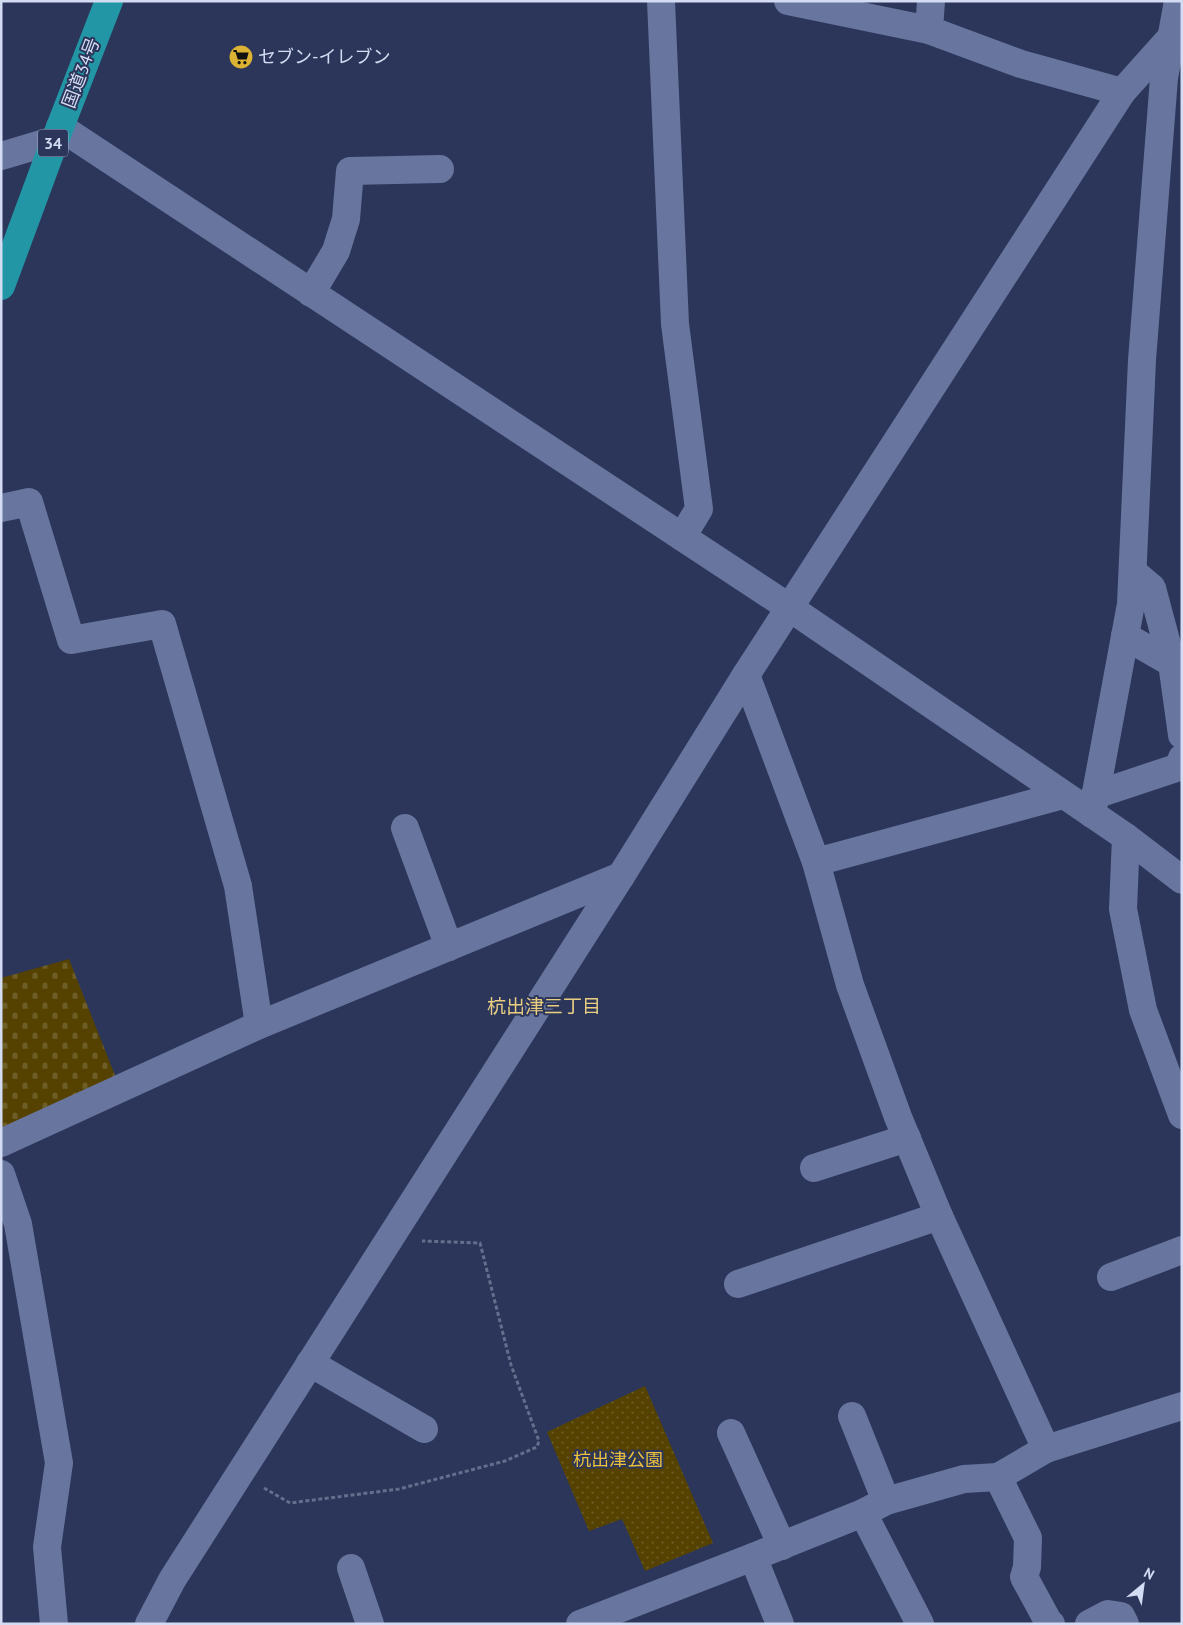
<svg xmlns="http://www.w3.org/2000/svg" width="1183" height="1625" font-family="'PT Sans','Noto Sans JP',sans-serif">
<defs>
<pattern id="cemetery-stones" width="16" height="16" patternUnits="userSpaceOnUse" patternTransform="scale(1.25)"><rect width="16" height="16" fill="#554200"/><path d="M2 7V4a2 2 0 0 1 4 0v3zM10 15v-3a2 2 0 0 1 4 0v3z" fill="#6d5d26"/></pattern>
<pattern id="park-dots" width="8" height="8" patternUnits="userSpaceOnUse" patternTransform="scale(1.25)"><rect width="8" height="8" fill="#554200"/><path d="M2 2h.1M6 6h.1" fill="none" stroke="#6d5d26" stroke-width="1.8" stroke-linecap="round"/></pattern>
</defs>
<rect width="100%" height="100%" fill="#2b365a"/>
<path fill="url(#cemetery-stones)" d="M69,959L118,1083L1,1135V978Z"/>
<path fill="url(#park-dots)" d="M645,1386L713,1543L645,1571L622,1519L589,1531L547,1432Z"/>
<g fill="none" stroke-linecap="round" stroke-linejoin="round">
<path stroke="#646e8d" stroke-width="3" stroke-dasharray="4 2.5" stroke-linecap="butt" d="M264,1488L290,1503L399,1489L505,1461L537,1447L539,1441L511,1365L480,1243L422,1241"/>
<g stroke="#68759e" stroke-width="28">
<path d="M661,1L675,324L699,509L682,537"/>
<path d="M788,1L929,30L1021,64L1122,92"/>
<path d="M929,30L931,1"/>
<path d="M60,127L790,608L1126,837L1182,880"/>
<path d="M1,156L55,140"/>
<path d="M311,293L336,251L346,219L350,171L440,169"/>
<path d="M1,508L29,502L71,640L162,624L238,886L259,1025"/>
<path d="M1133,572L1152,588L1172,663L1182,661"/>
<path d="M1125,636L1172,663L1182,735"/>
<path d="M746,675L816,862L850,985L898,1117L939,1216L1046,1449"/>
<path d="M1095,795L1179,767L1182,758"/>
<path d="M1092,814L1131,604L1142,360L1164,78L1178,1"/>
<path d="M405,828L449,947"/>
<path d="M1126,837L1123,909L1143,1010L1182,1115"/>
<path d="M816,862L1063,795"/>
<path d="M1,1143L259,1025L621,876"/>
<path d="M814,1168L907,1138"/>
<path d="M1,1174L18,1224L59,1463L47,1547L54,1624"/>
<path d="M1111,1277L1182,1250"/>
<path d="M738,1284L939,1216"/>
<path d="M310,1363L424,1429"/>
<path d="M852,1416L886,1501"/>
<path d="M731,1433L782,1546"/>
<path d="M998,1477L1028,1538L1027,1567L1024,1577L1049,1623L1051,1624"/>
<path d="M863,1513L920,1624"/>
<path d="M753,1557L780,1624"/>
<path d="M351,1568L370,1624"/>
<path d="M149,1624L172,1580L621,876L746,675L1122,92L1174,34"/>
<path d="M580,1624L753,1557L863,1513L886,1501L964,1479L998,1477L1046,1449L1182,1406"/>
<path d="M1089,1624L1108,1614L1121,1616L1125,1624"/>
</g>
<path stroke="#2396a6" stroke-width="28" d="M1,286L55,140L109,1"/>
</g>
<defs>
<symbol id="supermarket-disc" viewBox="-11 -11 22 22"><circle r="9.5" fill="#dbb233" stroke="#2b365a"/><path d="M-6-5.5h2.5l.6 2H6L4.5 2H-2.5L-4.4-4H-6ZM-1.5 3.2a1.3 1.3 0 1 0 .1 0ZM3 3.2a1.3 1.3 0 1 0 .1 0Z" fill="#111"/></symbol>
</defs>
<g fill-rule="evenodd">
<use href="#supermarket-disc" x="227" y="43" width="28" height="28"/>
</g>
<g text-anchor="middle" stroke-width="4" stroke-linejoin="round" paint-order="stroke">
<rect fill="#2b365a" stroke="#a1aac5" stroke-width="1" x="38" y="129.5" width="30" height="27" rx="4"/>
<g font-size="16" font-weight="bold" fill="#d4dcf3">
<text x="53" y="149">34</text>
</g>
<g font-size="18" fill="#d4dcf3" stroke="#2b365a" text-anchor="start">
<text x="258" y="63">セブン-イレブン</text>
</g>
<g font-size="18" fill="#d4dcf3" stroke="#2b365a">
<text transform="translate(81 73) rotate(-69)" y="6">国道34号</text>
</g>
<g font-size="18" fill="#ecc03a" stroke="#2b365a">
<text x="618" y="1466">杭出津公園</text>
</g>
<g font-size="19" fill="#e9ce82" stroke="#2b365a">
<text x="544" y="1013">杭出津三丁目</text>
</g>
</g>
<rect width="1183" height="1625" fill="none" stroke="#d4dcf3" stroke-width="5"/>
<g transform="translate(1143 1585) rotate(29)" stroke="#2b365a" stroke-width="4" paint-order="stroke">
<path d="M0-4L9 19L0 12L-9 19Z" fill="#d4dcf3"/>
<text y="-8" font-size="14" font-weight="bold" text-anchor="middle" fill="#d4dcf3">N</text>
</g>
</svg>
